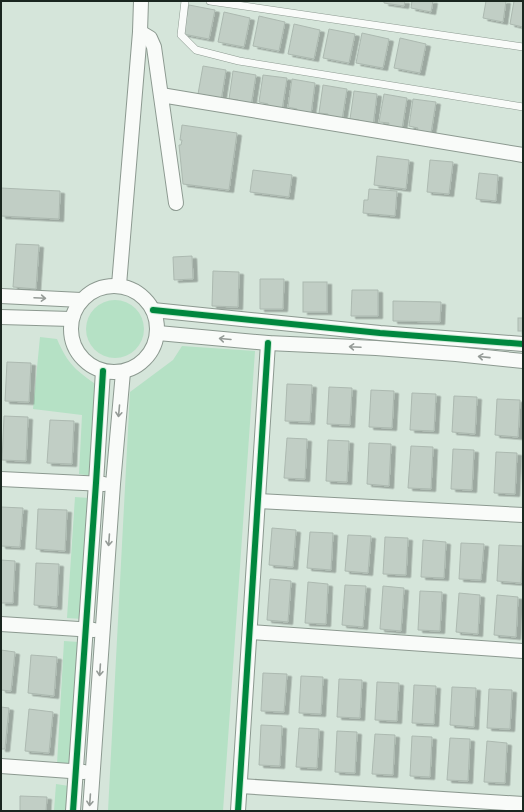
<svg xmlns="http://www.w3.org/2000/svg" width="524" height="812" font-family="Barlow,sans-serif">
<defs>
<filter id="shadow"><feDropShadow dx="4.5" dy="2.5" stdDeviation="0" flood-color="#0004"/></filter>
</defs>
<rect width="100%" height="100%" fill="#d5e5da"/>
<g fill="#b5e1c5">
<circle cx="115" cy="329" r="29"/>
<path d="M40,337L57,339C68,365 76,370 98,386L92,476L79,474L82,415L33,409Z"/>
<path d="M182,346L255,351L223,811H108L130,392L173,360Z"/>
<path d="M75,497L89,498L82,619L67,618Z"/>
<path d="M64,641L79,642L72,764H57Z"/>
<path d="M56,784L69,786L67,811H54Z"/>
</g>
<g fill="#c1cec5" stroke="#acb9b0" filter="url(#shadow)">
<path d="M384,1H405L404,6L384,3Z"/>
<path d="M412,1H433L431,12L411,8Z"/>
<path d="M486,1H506L503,22L483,18Z"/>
<path d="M514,1H523V27L510,24Z"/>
<path d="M189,5L215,10L209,39L183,34Z"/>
<path d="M224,12L250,18L244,47L218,42Z"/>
<path d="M259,16L285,22L279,51L253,46Z"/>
<path d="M294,24L320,30L314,59L288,54Z"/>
<path d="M329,29L355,34L349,63L323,58Z"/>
<path d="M362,33L389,39L383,68L356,63Z"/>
<path d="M400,38L426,44L420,73L394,68Z"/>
<path d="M203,66L226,70L221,101L207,99L208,96L198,94Z"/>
<path d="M233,71L256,75L251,106L237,104L238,100L229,99Z"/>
<path d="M263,75L287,78L282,110L268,107V104L259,102Z"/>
<path d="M292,79L315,83L311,114L297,112V109L288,107Z"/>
<path d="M323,85L347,89L342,120L328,118V114L319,113Z"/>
<path d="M354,91L377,94L373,126L359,123V120L350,119Z"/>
<path d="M384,94L407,98L402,129L388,127L389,123L379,122Z"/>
<path d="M413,99L436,102L431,133L417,131L418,128L409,126Z"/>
<path d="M182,125L237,133L229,190L183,184L179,145H181L182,140H180Z"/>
<path d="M377,156L409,160L406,189L374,185Z"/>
<path d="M430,160L453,162L449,194L427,192Z"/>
<path d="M253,170L292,175L289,197L250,192Z"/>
<path d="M479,173L498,175L496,201L476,199Z"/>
<path d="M1,188L60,191L59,219L1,216Z"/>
<path d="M369,189L397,191L395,216L363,213L364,200H368Z"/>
<path d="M16,244L39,245L36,289L13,287Z"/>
<path d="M192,256L193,279L174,280L173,257Z"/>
<path d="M213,271L239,272L238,307L212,306Z"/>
<path d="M260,279H284L283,309H260Z"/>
<rect x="303" y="282" width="24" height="30"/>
<path d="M352,290H378V316H351Z"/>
<path d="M393,301L441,302L440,322L393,321Z"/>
<rect x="518" y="318" width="5" height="13"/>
<path d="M7,362L31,363L29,402L5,401Z"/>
<path d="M287,384L312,385L310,422L285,421Z"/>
<path d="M329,387L352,388L350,425L327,424Z"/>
<path d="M371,390L394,391L392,428L369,427Z"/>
<path d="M412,393L436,394L434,431L410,430Z"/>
<path d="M454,396L477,397L475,434L452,432Z"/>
<path d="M497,399L520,400L518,437L495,435Z"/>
<path d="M4,416L28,417L26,461L2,460Z"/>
<path d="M50,420L74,421L72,464L47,463Z"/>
<path d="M287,438L307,439L305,479L284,478Z"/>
<path d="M328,440L349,441L347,482L326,481Z"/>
<path d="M369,443L391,444L389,486L367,484Z"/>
<path d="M411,446L433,447L431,489L408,488Z"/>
<path d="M453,449L474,450L472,490L451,489Z"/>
<path d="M496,452L517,453L515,494L494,493Z"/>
<path d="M1,507L23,508L20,547L1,546Z"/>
<path d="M38,509L67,510L65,551L36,549Z"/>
<path d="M272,528L296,530L293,567L269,565Z"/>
<path d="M310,532L333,533L331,570L307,568Z"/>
<path d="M348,535L371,536L368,573L345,571Z"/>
<path d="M385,537L408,538L406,575L383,574Z"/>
<path d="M423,540L446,542L444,578L421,577Z"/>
<path d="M461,543L484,544L481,580L459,579Z"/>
<path d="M499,545L523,546L521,583L497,581Z"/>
<path d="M1,560L15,561L13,603H1Z"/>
<path d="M36,563L59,564L57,607L34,605Z"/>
<path d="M270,579L291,581L288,622L267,620Z"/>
<path d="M308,582L328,584L326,624L305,623Z"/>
<path d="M345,585L366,586L363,627L342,625Z"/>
<path d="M383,586L404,588L401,631L380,629Z"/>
<path d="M420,591L442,592L440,631L418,630Z"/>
<path d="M459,593L480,595L478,634L456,632Z"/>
<path d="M497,595L518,597L516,637L494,635Z"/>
<path d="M1,650L15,652L11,691L1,690Z"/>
<path d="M31,655L57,657L54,696L28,693Z"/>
<path d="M263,673L287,674L284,712L261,711Z"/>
<path d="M301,676L323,677L321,714L299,713Z"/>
<path d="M339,679L362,680L360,718L337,717Z"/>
<path d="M377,682L399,683L397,721L375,720Z"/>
<path d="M414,685L436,686L434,724L412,723Z"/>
<path d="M452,687L476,688L474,727L450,725Z"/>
<path d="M489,689L512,690L510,729L487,728Z"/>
<path d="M1,707L9,708L5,749H1Z"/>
<path d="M29,709L53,712L49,753L25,751Z"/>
<path d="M261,725L282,726L280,766L259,765Z"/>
<path d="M299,728L319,729L317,768L296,767Z"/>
<path d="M337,731L357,732L355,773L335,772Z"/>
<path d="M375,734L395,735L393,775L372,774Z"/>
<path d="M412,736L432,737L430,777L410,776Z"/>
<path d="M450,738L470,739L468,781L447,780Z"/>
<path d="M487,741L507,743L505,783L484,782Z"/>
<path d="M20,796L47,797L46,811H20Z"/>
</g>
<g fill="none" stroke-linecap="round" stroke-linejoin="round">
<defs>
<g id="lane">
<path d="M185,1L181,35L196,50L239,61L523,107"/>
<path d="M210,1L523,47"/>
</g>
<g id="street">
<path d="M140,32L150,38L154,47L176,203"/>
<path d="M161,95L523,155"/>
<path d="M119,285L140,32L141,1"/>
<circle cx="114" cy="329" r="43"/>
<path d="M1,296L81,300"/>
<path d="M153,310L380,333L523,344"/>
<path d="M1,317L71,319"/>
<path d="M158,333L268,343L376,348L456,354L523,361"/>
<path d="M1,479L104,484"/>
<path d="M258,501L523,515"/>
<path d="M1,624L94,630"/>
<path d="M250,632L523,651"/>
<path d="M1,766L84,772"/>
<path d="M240,786L523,804"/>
<path d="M73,811L96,483L103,371"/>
<path d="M90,811L113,484L123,372"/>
<path d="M238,811L268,343"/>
</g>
</defs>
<use href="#lane" stroke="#8c9990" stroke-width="8"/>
<use href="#street" stroke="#8c9990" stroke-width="16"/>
<use href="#lane" stroke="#f9fbf9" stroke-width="7"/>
<use href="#street" stroke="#f9fbf9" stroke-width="14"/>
<defs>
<g id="cycleway">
<path d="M153,310L380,333L523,344"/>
<path d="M73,811L96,483L103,371"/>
<path d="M238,811L268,343"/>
</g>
</defs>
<use href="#cycleway" stroke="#ceecd8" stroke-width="8"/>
<use href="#cycleway" stroke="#00873e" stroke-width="6"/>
</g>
<defs><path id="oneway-shaft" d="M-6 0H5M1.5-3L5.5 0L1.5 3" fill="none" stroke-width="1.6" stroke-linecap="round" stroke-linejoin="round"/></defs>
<g stroke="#959b97">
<use href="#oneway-shaft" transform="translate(40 298) rotate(3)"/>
<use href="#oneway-shaft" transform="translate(225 339) rotate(-175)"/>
<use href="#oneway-shaft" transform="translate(355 347) rotate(-177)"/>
<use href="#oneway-shaft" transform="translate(484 357) rotate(-174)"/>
<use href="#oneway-shaft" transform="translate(119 411) rotate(95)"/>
<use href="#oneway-shaft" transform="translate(109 540) rotate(94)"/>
<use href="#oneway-shaft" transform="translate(100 670) rotate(94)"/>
<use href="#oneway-shaft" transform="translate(90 800) rotate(94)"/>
</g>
<rect width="524" height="812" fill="none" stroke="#1a261f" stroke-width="4"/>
</svg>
